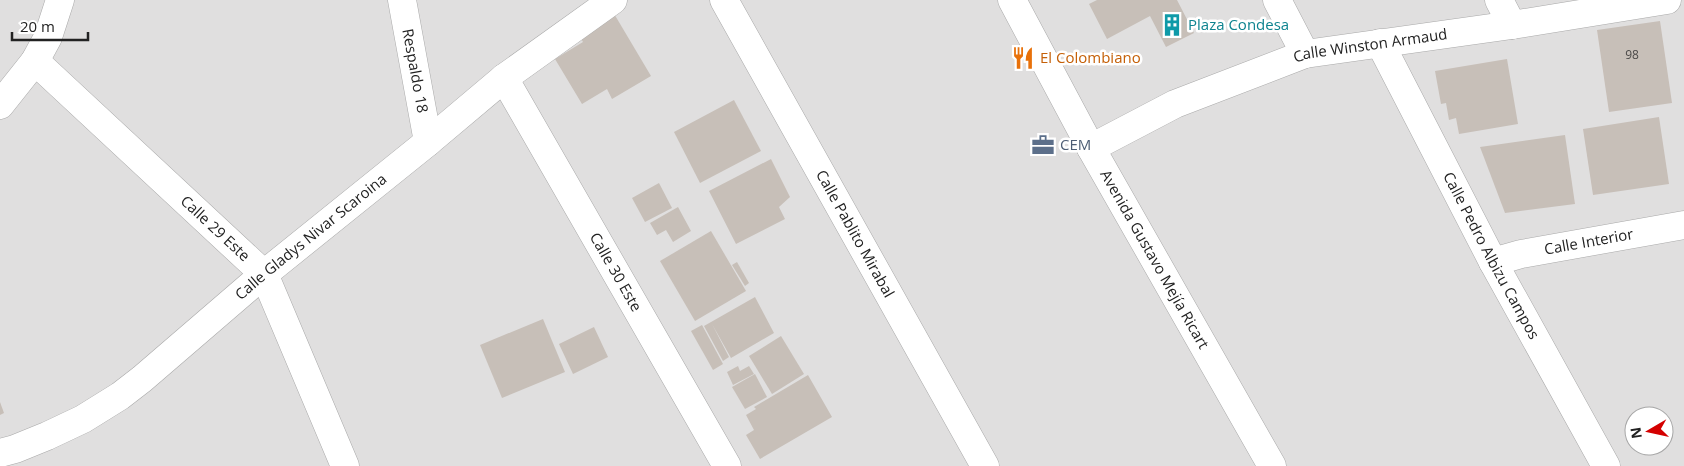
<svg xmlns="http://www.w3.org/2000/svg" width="1684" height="466" font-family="'Open Sans',sans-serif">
<rect width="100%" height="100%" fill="#f2efe9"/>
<path fill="#e0dfdf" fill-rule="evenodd" d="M0,0H1684V466H0ZM1634,416H1664V446H1634Z"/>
<g fill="#c7bfb8">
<path d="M1097,0H1177L1194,33L1166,47L1150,16L1107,39L1089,4Z"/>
<path d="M613,12L651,76L612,99L607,89L582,104L555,59L583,42L578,33Z"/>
<path d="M1660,21L1672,103L1609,112L1597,30Z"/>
<path d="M1507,59L1518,124L1459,134L1456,118L1449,120L1446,103L1441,104L1435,71Z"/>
<path d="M734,100L761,151L700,183L674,132Z"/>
<path d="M1659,117L1669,184L1593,195L1583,129Z"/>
<path d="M1565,135L1575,204L1505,213L1480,147Z"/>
<path d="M771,159L790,197L779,207L785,219L736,244L709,191Z"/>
<path d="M659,183L672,208L645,222L632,198Z"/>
<path d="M678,207L691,231L673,242L666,230L657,235L650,223Z"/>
<path d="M711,231L746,291L695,321L660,261Z"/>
<path d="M737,262L749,283L745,286L732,265Z"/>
<path d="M755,297L774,333L731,358L712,324L729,357L723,361L704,326Z"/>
<path d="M543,319L565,372L502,398L480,345Z"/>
<path d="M702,325L723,364L713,370L691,331Z"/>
<path d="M594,327L608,357L573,374L559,344Z"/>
<path d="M781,336L804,374L772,394L749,356Z"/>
<path d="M738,366L740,371L749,366L754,374L733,385L727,372Z"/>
<path d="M755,374L767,397L745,409L732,387Z"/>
<path d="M808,375L832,417L760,459L746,435L754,430L746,415L756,409L754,407Z"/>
<path d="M0,402L4,413L0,415Z"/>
</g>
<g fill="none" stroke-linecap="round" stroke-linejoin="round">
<defs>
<g id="minor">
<path id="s1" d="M402,0L428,142"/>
<path id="s2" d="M724,0L985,466"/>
<path d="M1277,0L1305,54"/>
<path d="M1499,0L1512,25"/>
<path id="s3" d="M1380,43L1493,262L1606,466"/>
<path id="s4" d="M35,61L264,274L345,466"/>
<path id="s5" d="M504,78L727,466"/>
<path d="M0,105L35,61L48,37L60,0"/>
<path id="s6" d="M1091,148L1175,104L1305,54L1512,25L1667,0"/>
<path id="s7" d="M1493,262L1521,254L1684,225"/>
<path id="s8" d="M0,453L15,449L47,436L83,419L120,396L142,379L264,274L428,142L504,78L613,0"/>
</g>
<g id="tertiary">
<path id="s9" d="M1012,0L1091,148L1272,466"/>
</g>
</defs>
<use href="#minor" stroke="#a9a9a9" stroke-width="29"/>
<use href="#tertiary" stroke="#a9a9a9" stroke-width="29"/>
<use href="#minor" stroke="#fff" stroke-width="28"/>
<use href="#tertiary" stroke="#fff" stroke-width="28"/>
</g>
<defs>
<symbol id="building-bare" viewBox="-9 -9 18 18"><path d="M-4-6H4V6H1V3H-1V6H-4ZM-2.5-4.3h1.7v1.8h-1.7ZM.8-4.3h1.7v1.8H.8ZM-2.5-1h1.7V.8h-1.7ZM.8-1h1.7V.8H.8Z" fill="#0f9aa8" stroke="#fff" stroke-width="2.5" paint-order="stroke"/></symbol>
<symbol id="restaurant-bare" viewBox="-9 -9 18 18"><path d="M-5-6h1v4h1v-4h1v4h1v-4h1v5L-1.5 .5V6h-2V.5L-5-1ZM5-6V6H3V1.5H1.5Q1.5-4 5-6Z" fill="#e8710a" stroke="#fff" stroke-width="2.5" paint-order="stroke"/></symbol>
<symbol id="office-bare" viewBox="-9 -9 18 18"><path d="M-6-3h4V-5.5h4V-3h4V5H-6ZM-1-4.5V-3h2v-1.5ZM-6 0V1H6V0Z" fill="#5c6f8a" stroke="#fff" stroke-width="2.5" paint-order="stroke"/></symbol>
</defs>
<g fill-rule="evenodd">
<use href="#building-bare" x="1156" y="9" width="32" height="32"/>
<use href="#restaurant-bare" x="1007" y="42" width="32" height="32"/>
<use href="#office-bare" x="1027" y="129" width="32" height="32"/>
</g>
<g text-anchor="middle" stroke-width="5" stroke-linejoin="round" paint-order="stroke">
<g font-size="12" fill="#4b4948">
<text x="1632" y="59">98</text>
</g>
<g font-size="15" fill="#0d838f" stroke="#fff" text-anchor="start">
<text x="1188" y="30">Plaza Condesa</text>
</g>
<g font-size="15" fill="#222" stroke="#fff">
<text dy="5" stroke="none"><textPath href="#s6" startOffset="300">Calle Winston Armaud</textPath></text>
<text dy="5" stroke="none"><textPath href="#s1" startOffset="72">Respaldo 18</textPath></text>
<text dy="5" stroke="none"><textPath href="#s4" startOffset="246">Calle 29 Este</textPath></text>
<text dy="5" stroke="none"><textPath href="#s2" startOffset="268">Calle Pablito Mirabal</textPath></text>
<text dy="5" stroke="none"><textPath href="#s8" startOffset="382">Calle Gladys Nivar Scaroina</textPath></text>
<text dy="5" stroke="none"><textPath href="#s7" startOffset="98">Calle Interior</textPath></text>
<text dy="5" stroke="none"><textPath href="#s3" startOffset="240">Calle Pedro Albizu Campos</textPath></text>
<text dy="5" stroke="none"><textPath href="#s9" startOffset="296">Avenida Gustavo Mejía Ricart</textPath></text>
<text dy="5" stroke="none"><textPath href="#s5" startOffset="224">Calle 30 Este</textPath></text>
</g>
<g font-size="15" fill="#c56008" stroke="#fff" text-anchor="start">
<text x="1040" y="63">El Colombiano</text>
</g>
<g font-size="15" fill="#4e5e75" stroke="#fff" text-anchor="start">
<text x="1060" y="150">CEM</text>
</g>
</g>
<g transform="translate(1649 431) rotate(261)"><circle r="24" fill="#ffffff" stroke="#a7a7a7"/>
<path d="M0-4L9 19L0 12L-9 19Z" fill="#d40000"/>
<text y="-8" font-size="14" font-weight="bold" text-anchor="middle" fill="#222222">N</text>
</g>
<path d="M12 32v8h76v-8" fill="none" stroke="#222222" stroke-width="2.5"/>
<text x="20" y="32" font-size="15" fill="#222222" stroke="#ffffff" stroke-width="4" paint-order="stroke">20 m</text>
</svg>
